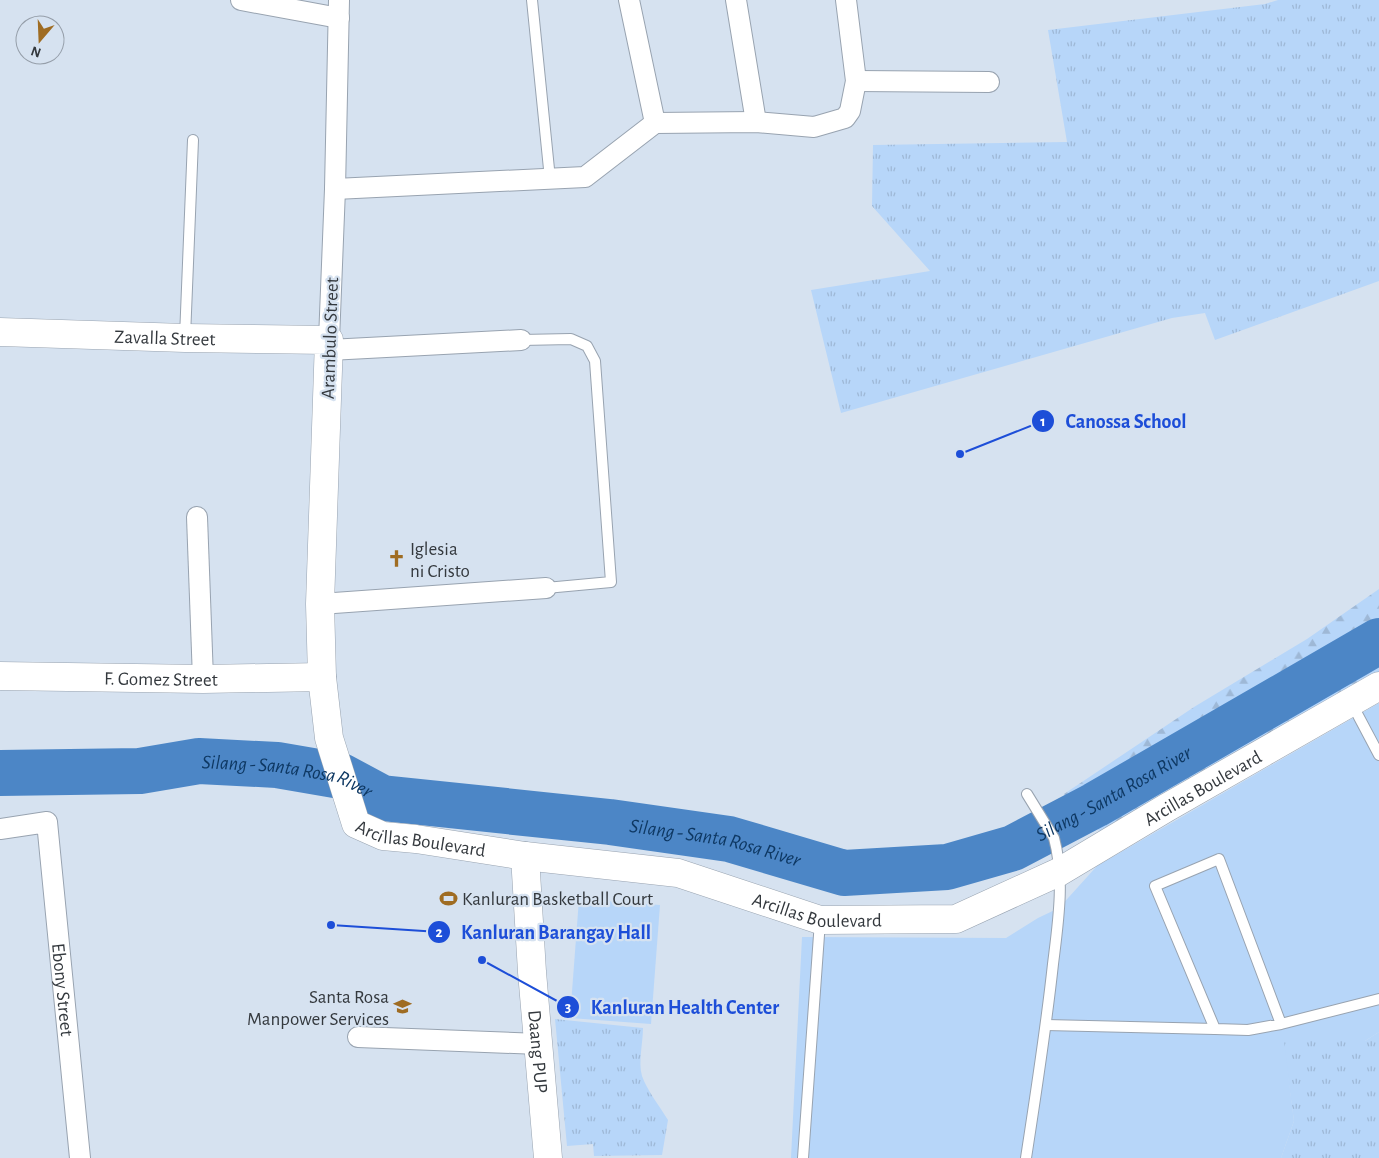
<svg xmlns="http://www.w3.org/2000/svg" width="1379" height="1158" font-family="'Alegreya Sans',sans-serif">
<defs>
<pattern id="grass-tufts" width="24" height="20" patternUnits="userSpaceOnUse" patternTransform="scale(1.25)"><rect width="24" height="20" fill="#b7d6f9"/><path d="M3 7l-1-3M5 7V3M7 7l1-3M15 17l-1-3M17 17v-4M19 17l1-3" fill="none" stroke="#9eb8d6"/></pattern>
<pattern id="forest-firs" width="22" height="20" patternUnits="userSpaceOnUse" patternTransform="scale(1.25)"><rect width="22" height="20" fill="#b7d6f9"/><path d="M5 1l3.5 6h-7zM16 11l3.5 6h-7z" fill="#9eb8d6"/></pattern>
</defs>
<rect width="100%" height="100%" fill="#d6e2f0"/>
<g fill="url(#grass-tufts)">
<path d="M1278,0H1379V240L1378,241L1379,244V281L1215,340L1205,313L1172,318L841,413L811,290L930,271L872,206L873,145L1067,142L1048,30L1265,4Z"/>
<path d="M555,1019L643,1028C643,1043 638,1062 642,1076C647,1090 660,1107 668,1120L662,1155L594,1156L593,1144L567,1146Z"/>
<path d="M1379,1032V1158H1281L1294,1121L1283,1041H1365Z"/>
</g>
<path fill="url(#forest-firs)" d="M1379,589V675L1103,833L1088,823L1064,794L1194,707L1307,639Z"/>
<g fill="#b7d6f9">
<path d="M1379,703V1032L1365,1041H1284L1294,1121L1281,1158H791L802,937L1006,938L1038,918L1059,908L1097,866Z"/>
<path d="M579,899L660,905L651,1024L570,1018Z"/>
</g>
<g fill="none" stroke-linecap="round" stroke-linejoin="round">
<path stroke="#4c86c6" stroke-width="46" id="s1" d="M0,773L140,771L199,761L277,765L341,776L382,798L610,822L729,839L844,873L947,867L1013,848L1095,805L1379,641"/>
<defs>
<g id="lane">
<path d="M532,0L550,179"/>
<path d="M185,337L193,140"/>
<path d="M521,340L571,339L587,346L595,361L611,582L546,588"/>
<path d="M1352,704L1379,755"/>
<path d="M1281,1024L1219,859L1155,886L1215,1029L1248,1030L1281,1024L1379,999"/>
<path d="M1046,1025L1215,1029"/>
<path d="M803,1158L820,921"/>
<path d="M1026,1158C1036,1093 1046,1029 1053,964C1058,923 1065,879 1054,838L1027,794"/>
</g>
<g id="street">
<path d="M241,0L339,18"/>
<path d="M629,0L655,123"/>
<path d="M736,0L756,122"/>
<path d="M856,81L989,82"/>
<path d="M335,189L585,177L655,123L756,122L814,127L845,118L850,111L856,81L846,0"/>
<path d="M329,340L335,189L339,0"/>
<path d="M329,350L521,340"/>
<path d="M197,517L203,679"/>
<path d="M320,604L546,588"/>
<path id="s2" d="M0,829L47,822L80,1158"/>
<path d="M358,1037L539,1044"/>
</g>
<g id="secondary">
<path id="s3" d="M0,332L185,338L329,340L320,604L322,677L329,738L356,824L383,836L416,839L525,856L678,873L820,920L956,919L1059,872L1166,808L1379,686"/>
<path id="s4" d="M0,676L203,679L322,677"/>
<path id="s5" d="M525,856L532,972L548,1158"/>
</g>
</defs>
<use href="#lane" stroke="#98a3b0" stroke-width="12"/>
<use href="#street" stroke="#98a3b0" stroke-width="22"/>
<use href="#secondary" stroke="#98a3b0" stroke-width="29"/>
<use href="#lane" stroke="#fff" stroke-width="10"/>
<use href="#street" stroke="#fff" stroke-width="20"/>
<use href="#secondary" stroke="#fff" stroke-width="28"/>
</g>
<defs>
<symbol id="church-bare" viewBox="-9 -9 18 18"><path d="M-1.2-6h2.4v3.5h3.3v2.4h-3.3V6h-2.4V-.1h-3.3v-2.4h3.3Z" fill="#9f6c22" stroke="#d6e2f0" stroke-width="2.5" paint-order="stroke"/></symbol>
<symbol id="stadium-bare" viewBox="-9 -9 18 18"><path d="M0-5a6.5 5 0 1 0 0 10a6.5 5 0 1 0 0-10ZM-3.5-1.8h7v3.6h-7Z" fill="#9f6c22" stroke="#d6e2f0" stroke-width="2.5" paint-order="stroke"/></symbol>
<symbol id="university-bare" viewBox="-9 -9 18 18"><path d="M0-5L7-2L0 1L-7-2ZM-4 1L0 2.5L4 1V4Q0 6-4 4Z" fill="#9f6c22" stroke="#d6e2f0" stroke-width="2.5" paint-order="stroke"/></symbol>
</defs>
<g fill-rule="evenodd">
<use href="#church-bare" x="384" y="546" width="25" height="25"/>
<use href="#stadium-bare" x="436" y="886" width="25" height="25"/>
<use href="#university-bare" x="390" y="994" width="25" height="25"/>
</g>
<g text-anchor="middle" stroke-width="4.5" stroke-linejoin="round" paint-order="stroke">
<g font-size="19" fill="#34393e" stroke="#d6e2f0">
<text dy="7" stroke="none"><textPath href="#s3" startOffset="165">Zavalla Street</textPath></text>
<text transform="translate(329 338) rotate(-88)" y="7">Arambulo Street</text>
<text dy="7" stroke="none"><textPath href="#s4" startOffset="161">F. Gomez Street</textPath></text>
<text dy="7" stroke="none"><textPath href="#s3" startOffset="1710">Arcillas Boulevard</textPath></text>
<text dy="7" stroke="none"><textPath href="#s3" startOffset="885">Arcillas Boulevard</textPath></text>
<text dy="7" stroke="none"><textPath href="#s3" startOffset="1290">Arcillas Boulevard</textPath></text>
<text dy="7" stroke="none"><textPath href="#s2" startOffset="216">Ebony Street</textPath></text>
<text dy="7" stroke="none"><textPath href="#s5" startOffset="196">Daang PUP</textPath></text>
</g>
<g font-size="19" fill="#34393e" stroke="#d6e2f0" text-anchor="start">
<text x="410" y="555">Iglesia<tspan x="410" dy="22">ni Cristo</tspan></text>
<text x="462" y="905">Kanluran Basketball Court</text>
<text x="389" y="1003" text-anchor="end">Santa Rosa<tspan x="389" dy="22">Manpower Services</tspan></text>
</g>
<g font-size="20" font-style="italic" fill="#0e3863" stroke="#d6e2f0">
<text dy="7" stroke="none"><textPath href="#s1" startOffset="290">Silang - Santa Rosa River</textPath></text>
<text dy="7" stroke="none"><textPath href="#s1" startOffset="1145">Silang - Santa Rosa River</textPath></text>
<text dy="7" stroke="none"><textPath href="#s1" startOffset="726">Silang - Santa Rosa River</textPath></text>
</g>
</g>
<path fill="none" stroke="#1d4ed8" stroke-width="2" d="M960 454L1043 421M331 925L439 932M482 960L568 1007"/>
<g fill="#1d4ed8" stroke="#d6e2f0" stroke-width="2">
<circle cx="960" cy="454" r="5"/>
<circle cx="331" cy="925" r="5"/>
<circle cx="482" cy="960" r="5"/>
<circle cx="1043" cy="421" r="12"/>
<circle cx="439" cy="932" r="12"/>
<circle cx="568" cy="1007" r="12"/>
</g>
<g font-size="15" text-anchor="middle" font-weight="bold" fill="#fff">
<text x="1043" y="426">1</text>
<text x="439" y="937">2</text>
<text x="568" y="1012">3</text>
</g>
<g font-size="20" text-anchor="middle" font-weight="bold" fill="#1d4ed8" stroke="#d6e2f0" stroke-width="4.5" stroke-linejoin="round" paint-order="stroke">
<text x="1126" y="428">Canossa School</text>
<text x="556" y="939">Kanluran Barangay Hall</text>
<text x="685" y="1014">Kanluran Health Center</text>
</g>
<g transform="translate(40 40) rotate(199)"><circle r="24" fill="#d6e2f0" stroke="#959ea9"/>
<path d="M0-4L9 19L0 12L-9 19Z" fill="#9f6c22"/>
<text y="-8" font-size="14" font-weight="bold" text-anchor="middle" fill="#34393e">N</text>
</g>
</svg>
